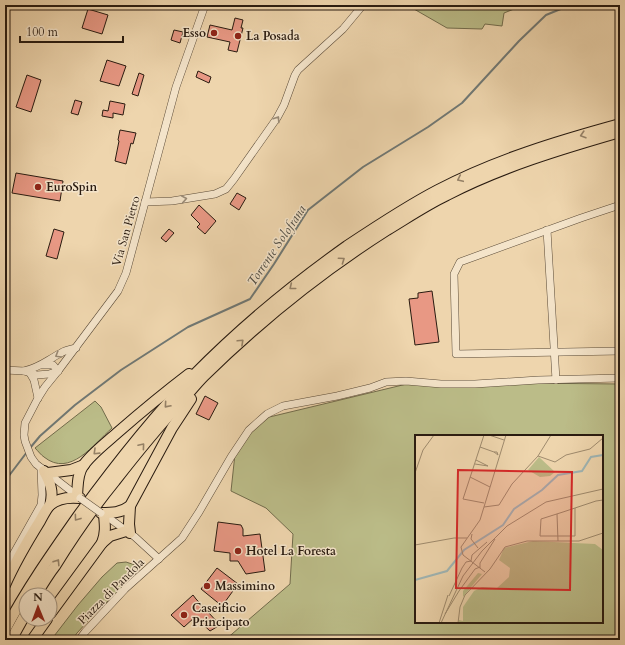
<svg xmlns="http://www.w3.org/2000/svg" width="625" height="645" font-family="Cardo,serif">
<rect width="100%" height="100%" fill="#eed5ad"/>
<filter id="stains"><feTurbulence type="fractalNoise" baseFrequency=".005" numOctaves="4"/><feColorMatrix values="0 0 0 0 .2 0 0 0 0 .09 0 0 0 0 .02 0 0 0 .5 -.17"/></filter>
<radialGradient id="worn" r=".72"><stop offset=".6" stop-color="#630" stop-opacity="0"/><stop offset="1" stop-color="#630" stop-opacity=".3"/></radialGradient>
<g fill="#bbbc88" stroke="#726c4c" fill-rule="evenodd">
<path d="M407,5H524L504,13L502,26L485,24L482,29L447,28Z"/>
<path d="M415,382L620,384V640H225L290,584L293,534L266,508L231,491L235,454L257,420ZM416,436H602V622H416Z"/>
<path d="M95,401L101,407L112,428C94,444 70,478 44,457C41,455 38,451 35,448Z"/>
<path d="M126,562L135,565L140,569L89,620L77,633L72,640H51L78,605L102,577L117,563Z"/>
</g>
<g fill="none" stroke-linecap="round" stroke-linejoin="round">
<g stroke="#707874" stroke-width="2">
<path d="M30,448L40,436L75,405L121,370L188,327L250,299L274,264L308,210L363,167L428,127L462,103L519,41L546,15L568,6L580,5"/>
<path d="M5,481L27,452"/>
</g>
</g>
<g fill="#e89884" stroke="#291b10">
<path d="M88,9L108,15L102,34L82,28Z"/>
<path d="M235,18L243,20L241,28H243L237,52L228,50L230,42L207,37L210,25L232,30Z"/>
<path d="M174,30L183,32L180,43L171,40Z"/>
<path d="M107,60L126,66L119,86L100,81Z"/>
<path d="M198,71L211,77L209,83L196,77Z"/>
<path d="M139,73L144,75L138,96L132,94Z"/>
<path d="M27,75L41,80L31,112L16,107Z"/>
<path d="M75,100L82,102L78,115L71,113Z"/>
<path d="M110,101L125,104L123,115L113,113V118L102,116L103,110L108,111Z"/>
<path d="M120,130L136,133L133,144L131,143L126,164L115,161L119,141L118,140Z"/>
<path d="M16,173L63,181L60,201L12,193Z"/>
<path d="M237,193L246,198L239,210L230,204Z"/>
<path d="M199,205L216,221L205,234L197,227L200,224L191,215Z"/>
<path d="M54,229L64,232L57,259L46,256Z"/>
<path d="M169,229L174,233L166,242L161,238Z"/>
<path d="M432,291L439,342L415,345L409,299L418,298V293Z"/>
<path d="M205,396L218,403L209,420L196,414Z"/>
<path d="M218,522L241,525L243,529V536L260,534L265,571L246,574L238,561H230V553L214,551Z"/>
<path d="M217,568L238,584L222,606L201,589Z"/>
<path d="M193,595L196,599L220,625L210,631L195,617L184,627L171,615Z"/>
</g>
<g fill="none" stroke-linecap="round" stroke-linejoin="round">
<defs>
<g id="minor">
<path d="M145,202L172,201L215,194L226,189L234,179L277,118L284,105L295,75L298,70L343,29L363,5"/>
<path d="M620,205L581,218L460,262L454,274L456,354L620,351"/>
<path d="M547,230L556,380"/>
<path d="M42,365H53L58,371"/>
<path d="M5,370L24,371L37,375L49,374L58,371"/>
<path d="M24,371C41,367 47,360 61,353C65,350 71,349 76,348"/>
<path d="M30,373L34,380L38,398"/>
<path d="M80,498L36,464L31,457L25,441L24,435L25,423L38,398L45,387L58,371L118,291L126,273L176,87L205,5"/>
<path d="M102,513L135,537L159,559"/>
<path d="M5,569L41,505L42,495L41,468"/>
<path d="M79,640L85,632L125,589L182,538L199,512L231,457L249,430L267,414L283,406L337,396L370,388L386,382L406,381L441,384H475L538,380L620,378"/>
</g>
<g id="highway">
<path d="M44,471C50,482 54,492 50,505"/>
<path d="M48,473L71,470L84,465"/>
<path d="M77,495C78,485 77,475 83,466C90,455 107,442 117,433C140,413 164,393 189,374"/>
<path d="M130,506L129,524L130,533"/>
<path d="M101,513C112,513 121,513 130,506L172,428L191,399"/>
<path d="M102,543L110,536L126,531"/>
<path d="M5,585C15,562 27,542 40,521C43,516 46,509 50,505C58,498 70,497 80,498"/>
<path d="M36,595C42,585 48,575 55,566C73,537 93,508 115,481C136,454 158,427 181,402C189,393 196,384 204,376C260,321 321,272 387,230C407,218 426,205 447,195C501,167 561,149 620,132"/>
<path d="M50,614L102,543C106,533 105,525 104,515"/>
<path d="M5,630C26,590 52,553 78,516C113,468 152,418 193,376C240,328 292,285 347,246C377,226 407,206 438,190C495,160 558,141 620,124"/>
<path d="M11,640L26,613"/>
<path d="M32,640L47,619"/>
</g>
</defs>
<use href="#minor" stroke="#5a4a37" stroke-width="8"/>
<use href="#highway" stroke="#291b10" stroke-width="12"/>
<use href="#minor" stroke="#f4e4ca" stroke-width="7"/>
<use href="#highway" stroke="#eed5ad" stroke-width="10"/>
<defs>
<path id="minor-bridge" d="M80,498L101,513"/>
</defs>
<use href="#minor-bridge" stroke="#5a4a37" stroke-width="8" stroke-linecap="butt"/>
<use href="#minor-bridge" stroke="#f4e4ca" stroke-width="7"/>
</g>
<defs><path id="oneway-chevron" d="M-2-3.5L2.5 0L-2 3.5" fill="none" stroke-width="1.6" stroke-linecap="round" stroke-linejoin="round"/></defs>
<g stroke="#998a76">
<use href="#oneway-chevron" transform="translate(277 119) rotate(-57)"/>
<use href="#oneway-chevron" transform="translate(184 199) rotate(-10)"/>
<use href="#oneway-chevron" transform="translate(58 355) rotate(149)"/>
</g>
<g stroke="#958166">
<use href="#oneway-chevron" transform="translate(583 135) rotate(163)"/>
<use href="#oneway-chevron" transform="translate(460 179) rotate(155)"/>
<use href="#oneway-chevron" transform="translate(342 260) rotate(-35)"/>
<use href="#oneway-chevron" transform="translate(292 287) rotate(141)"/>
<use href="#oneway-chevron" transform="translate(241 342) rotate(-43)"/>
<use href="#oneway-chevron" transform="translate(167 405) rotate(131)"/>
<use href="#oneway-chevron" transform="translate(142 446) rotate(-50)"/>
<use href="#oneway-chevron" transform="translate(96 452) rotate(136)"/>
<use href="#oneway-chevron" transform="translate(77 518) rotate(126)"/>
<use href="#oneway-chevron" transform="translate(57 562) rotate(-57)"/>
</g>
<g fill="#8f2418" stroke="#f4e4ca" stroke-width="1.5">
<circle cx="214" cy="33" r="4"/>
<circle cx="238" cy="36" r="4"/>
<circle cx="38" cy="187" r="4"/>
<circle cx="238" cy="551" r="4"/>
<circle cx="207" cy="586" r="4"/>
<circle cx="184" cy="615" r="4"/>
</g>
<g text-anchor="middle" stroke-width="3" stroke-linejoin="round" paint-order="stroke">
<g font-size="12" font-weight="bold" fill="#291b10" stroke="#f4e4ca" text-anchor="start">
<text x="206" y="37" text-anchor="end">Esso</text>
<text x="246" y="40">La Posada</text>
<text x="46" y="191">EuroSpin</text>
<text x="246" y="555">Hotel La Foresta</text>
<text x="215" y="590">Massimino</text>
<text x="192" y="612">Caseificio<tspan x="192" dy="14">Principato</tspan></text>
</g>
<g font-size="12" fill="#291b10" stroke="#f4e4ca">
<text transform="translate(126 231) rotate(-74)" y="4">Via San Pietro</text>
<text transform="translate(111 591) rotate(-45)" y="4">Piazza di Pandola</text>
</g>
<g font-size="13" font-style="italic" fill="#4c4a42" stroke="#f4e4ca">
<text transform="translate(276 245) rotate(-56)" y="5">Torrente Solofrana</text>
</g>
</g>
<g transform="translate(415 435)">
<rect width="188" height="188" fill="#eed5ad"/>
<path d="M124,22L140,37L135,41L125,42L113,35ZM118,106L180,109L188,115V188H43L44,185L48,186V172L59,156L67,152L82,153L94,142L95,133L84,125L89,113ZM63,138L67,139L48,162V156Z" fill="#bbbc88"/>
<path fill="none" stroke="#9fb6b6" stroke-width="2" d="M0,145L32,136L49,115L88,90L99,74L127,55L143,40L167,36L176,22L188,20"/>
<path fill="none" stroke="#9f8b6e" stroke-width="1" d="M69,0L48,64L69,68M74,0L89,5M65,12L79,17H82L83,20L79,17M123,21L140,27L151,20L175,14L188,3M60,29L73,31L61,25M0,38L8,15L19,0M55,42L75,52M69,72L84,70L97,49L123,21L136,0M160,73V101H125L126,84L148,77L181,66L188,65M142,79L143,106M57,99L56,104L63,113M0,110L39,103H52M56,126L57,120L72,107M65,133V128L80,104M70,137L48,120L46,112L65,85L91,0M34,161L47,133L51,127L56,126M30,179L44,156L60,134L65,132M24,188L33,160M26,188L48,141L67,116L92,91L131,67L188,54M43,188L45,172L50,160L75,134L90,112L112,106H164L188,98"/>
<path fill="#d62828" fill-opacity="0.15" stroke="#d62828" stroke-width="2" d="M43,35L157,37L155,155L41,153Z"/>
<rect width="188" height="188" fill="none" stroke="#291b10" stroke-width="2"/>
</g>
<rect width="625" height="645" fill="none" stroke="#eed5ad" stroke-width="20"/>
<rect x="6" y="6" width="613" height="633" fill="none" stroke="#291b10" stroke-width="2"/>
<rect x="10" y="10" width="605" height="625" fill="none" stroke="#291b10"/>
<g transform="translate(38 607) rotate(359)"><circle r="19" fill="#f4e4ca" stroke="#a39480"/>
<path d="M0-3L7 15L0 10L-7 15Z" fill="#8f2418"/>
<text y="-6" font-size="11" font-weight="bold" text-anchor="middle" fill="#291b10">N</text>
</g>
<path d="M20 36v6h103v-6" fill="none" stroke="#291b10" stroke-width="2"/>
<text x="26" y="36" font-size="12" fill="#291b10" stroke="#f4e4ca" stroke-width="3" paint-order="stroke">100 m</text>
<rect width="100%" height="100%" filter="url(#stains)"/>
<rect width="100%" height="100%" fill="url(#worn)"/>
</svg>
